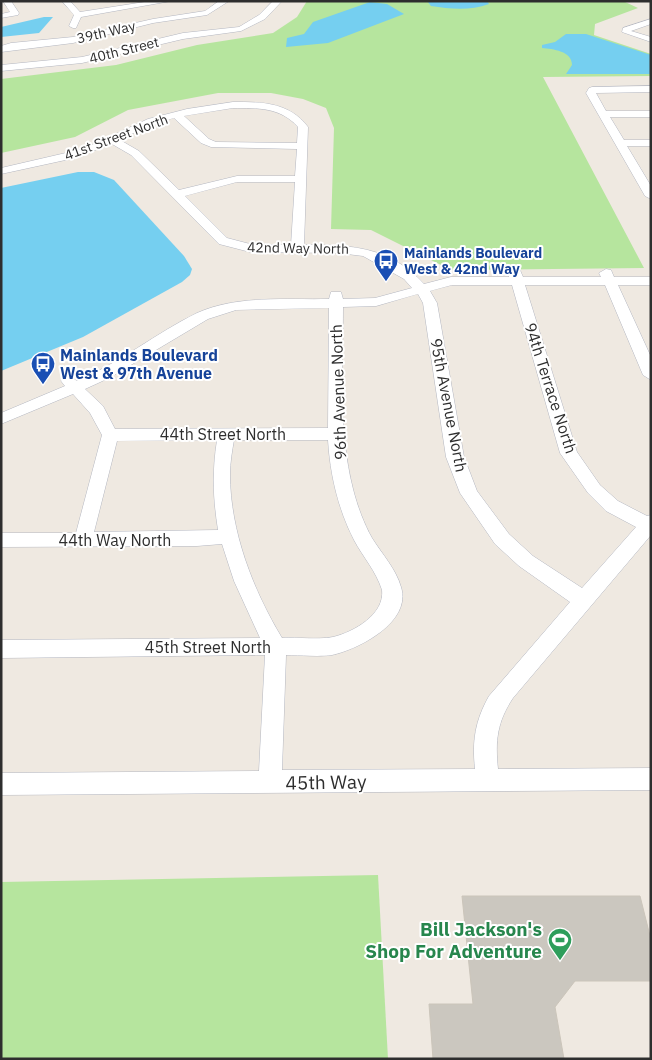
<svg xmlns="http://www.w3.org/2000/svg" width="652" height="1060" font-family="'IBM Plex Sans',sans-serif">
<rect width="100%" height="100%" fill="#efe9e1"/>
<g fill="#b6e59e">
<path d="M307,1H623L638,8L595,24L594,35L651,54V76L543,77L644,268L451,270L371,230L331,229L334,128L326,108L303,99L271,93H218L128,110L75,137L1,153V79L116,65L197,45L273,33L297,17Z"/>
<path d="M378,875L388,1059H1V882Z"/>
</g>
<g fill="#75cff0">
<path d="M427,1H487L489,4C470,11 450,9 431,6Z"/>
<path d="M370,2L387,4L404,14L328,43L286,47L287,38L304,34L313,22Z"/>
<path d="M44,17H53L39,33L1,37V27Z"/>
<path d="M566,34H586L651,55V74H566L572,65C572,51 553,49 542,48V45L555,42Z"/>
<path d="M78,172H94L114,180L184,256L192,269L190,275L182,282L83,337L1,371V188Z"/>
</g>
<path fill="#cbc7bf" stroke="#cbc5ba" d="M462,896H640L651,940V981H575L555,1007L564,1059H433L429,1004H473Z"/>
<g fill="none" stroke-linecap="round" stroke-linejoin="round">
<defs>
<g id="minor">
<path d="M3,1H11L19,13L18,15L1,18V14L10,12Z"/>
<path d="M62,1H70L80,12L151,1H171L81,17L76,28H73L69,26L74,15Z"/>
<path d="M219,1H229L207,15L153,23L73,43L1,52V46L11,43L73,37L153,19L205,11Z"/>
<path d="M273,1H282L265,19L241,31L183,39L82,63L1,71V65L82,57L183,33L239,27L259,15Z"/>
<path d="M651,19V24L631,31L651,37V42L622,32L623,28Z"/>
<path d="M651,86V92L596,93L606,111H651V117H610L624,140H651V146H627L651,186V199L645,196L586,93L589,88L592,87Z"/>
<path d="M233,102C262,102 289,102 308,127L304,245C351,245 389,246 424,284L451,277H509L510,270H520L523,277H601L599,273L606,269L611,270L614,277H651V285H618L651,357V380L643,375L605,285H525L577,452L600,485L618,501L647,516L651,515V535L513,698C497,722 495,741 498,769L651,768V790L1,795V773L259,771L265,655L1,658V640L260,638L234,581L222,544L197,546L1,547V533H76L102,435L90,413L73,394L1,424V413L65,386L61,381L63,378L69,376L77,381C120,363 156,333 197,313C237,295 286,300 329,299L331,292H341L343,299L375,298L412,288L404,279L363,256L339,253L250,252L219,244L131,155L112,144L70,159L1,174V168L83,149L148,119L187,109ZM233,108C258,108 280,107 298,127L297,143L216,142L209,139L184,116ZM174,118L201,143L211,147L297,149L295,176H237L179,190L139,151L120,140L147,126ZM237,182H295L291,245L250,244L227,238L185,196ZM452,285H512L560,453L588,493L606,511L636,527L582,588L533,556L509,534L477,491L464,457L437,303L430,291ZM418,294L423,303L446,457L460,493L495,544L519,566L570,602L489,696C475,721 472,741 475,769L282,770L286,655C301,655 318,657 332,655C359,649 412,622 401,587C396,569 382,554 372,538C364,524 357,505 353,489C338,430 343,368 343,307L376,306ZM329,308L328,428L115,429L103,406L85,389L109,378L208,319L236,310ZM217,440C212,472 213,498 218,530L94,532L117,441ZM234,440H328C330,474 338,509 354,540C363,557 376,571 382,590C385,614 354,632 333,637C317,640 298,637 282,638C253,590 230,531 230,474C230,463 232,451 234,440Z"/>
</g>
</defs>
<use href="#minor" stroke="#b4b7c1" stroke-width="1"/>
<use href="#minor" fill="#fff" fill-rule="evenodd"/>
</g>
<defs>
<symbol id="bus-pin" viewBox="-11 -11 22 30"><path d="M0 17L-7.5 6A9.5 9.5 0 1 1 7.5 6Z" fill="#1a4fb4" stroke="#fff"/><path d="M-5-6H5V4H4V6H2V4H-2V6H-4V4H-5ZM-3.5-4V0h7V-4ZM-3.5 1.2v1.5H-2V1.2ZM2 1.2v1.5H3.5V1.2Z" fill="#fff"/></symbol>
<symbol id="stadium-pin" viewBox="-11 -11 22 30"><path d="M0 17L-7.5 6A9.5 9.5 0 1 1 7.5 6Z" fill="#2e9e5b" stroke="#fff"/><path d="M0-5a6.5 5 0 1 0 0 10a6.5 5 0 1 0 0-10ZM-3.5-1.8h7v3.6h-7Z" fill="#fff"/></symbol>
</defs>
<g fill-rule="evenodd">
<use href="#bus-pin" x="372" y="247" width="28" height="38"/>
<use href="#bus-pin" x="29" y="350" width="28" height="38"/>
<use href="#stadium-pin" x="546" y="926" width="28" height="38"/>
</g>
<g text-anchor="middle" stroke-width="4" stroke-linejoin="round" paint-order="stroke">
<g font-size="14" fill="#2e2e2e" stroke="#fff">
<text transform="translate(106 32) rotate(-13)" y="5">39th Way</text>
<text transform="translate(124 50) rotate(-14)" y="5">40th Street</text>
<text transform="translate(116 137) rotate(-20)" y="5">41st Street North</text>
<text transform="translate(298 248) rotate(1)" y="5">42nd Way North</text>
</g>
<g font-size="14" font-weight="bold" fill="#164399" stroke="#fff" text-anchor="start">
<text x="404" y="258">Mainlands Boulevard<tspan x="404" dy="16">West &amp; 42nd Way</tspan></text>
</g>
<g font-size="16" font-weight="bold" fill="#164399" stroke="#fff" text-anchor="start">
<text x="60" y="361">Mainlands Boulevard<tspan x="60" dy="18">West &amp; 97th Avenue</tspan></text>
</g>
<g font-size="16" fill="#2e2e2e" stroke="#fff">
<text transform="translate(551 388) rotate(72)" y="6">94th Terrace North</text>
<text transform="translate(338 392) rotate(-92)" y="6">96th Avenue North</text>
<text transform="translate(449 405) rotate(79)" y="6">95th Avenue North</text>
<text x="223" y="440">44th Street North</text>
<text x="115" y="546">44th Way North</text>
<text x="208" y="653">45th Street North</text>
</g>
<g font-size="19" fill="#2e2e2e" stroke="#fff">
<text transform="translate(326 782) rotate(-1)" y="7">45th Way</text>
</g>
<g font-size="19" font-weight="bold" fill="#27864d" stroke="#fff" text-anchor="end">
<text x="542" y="936">Bill Jackson's<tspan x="542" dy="22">Shop For Adventure</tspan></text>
</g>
</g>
<rect width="652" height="1060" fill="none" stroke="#2e2e2e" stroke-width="5"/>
</svg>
